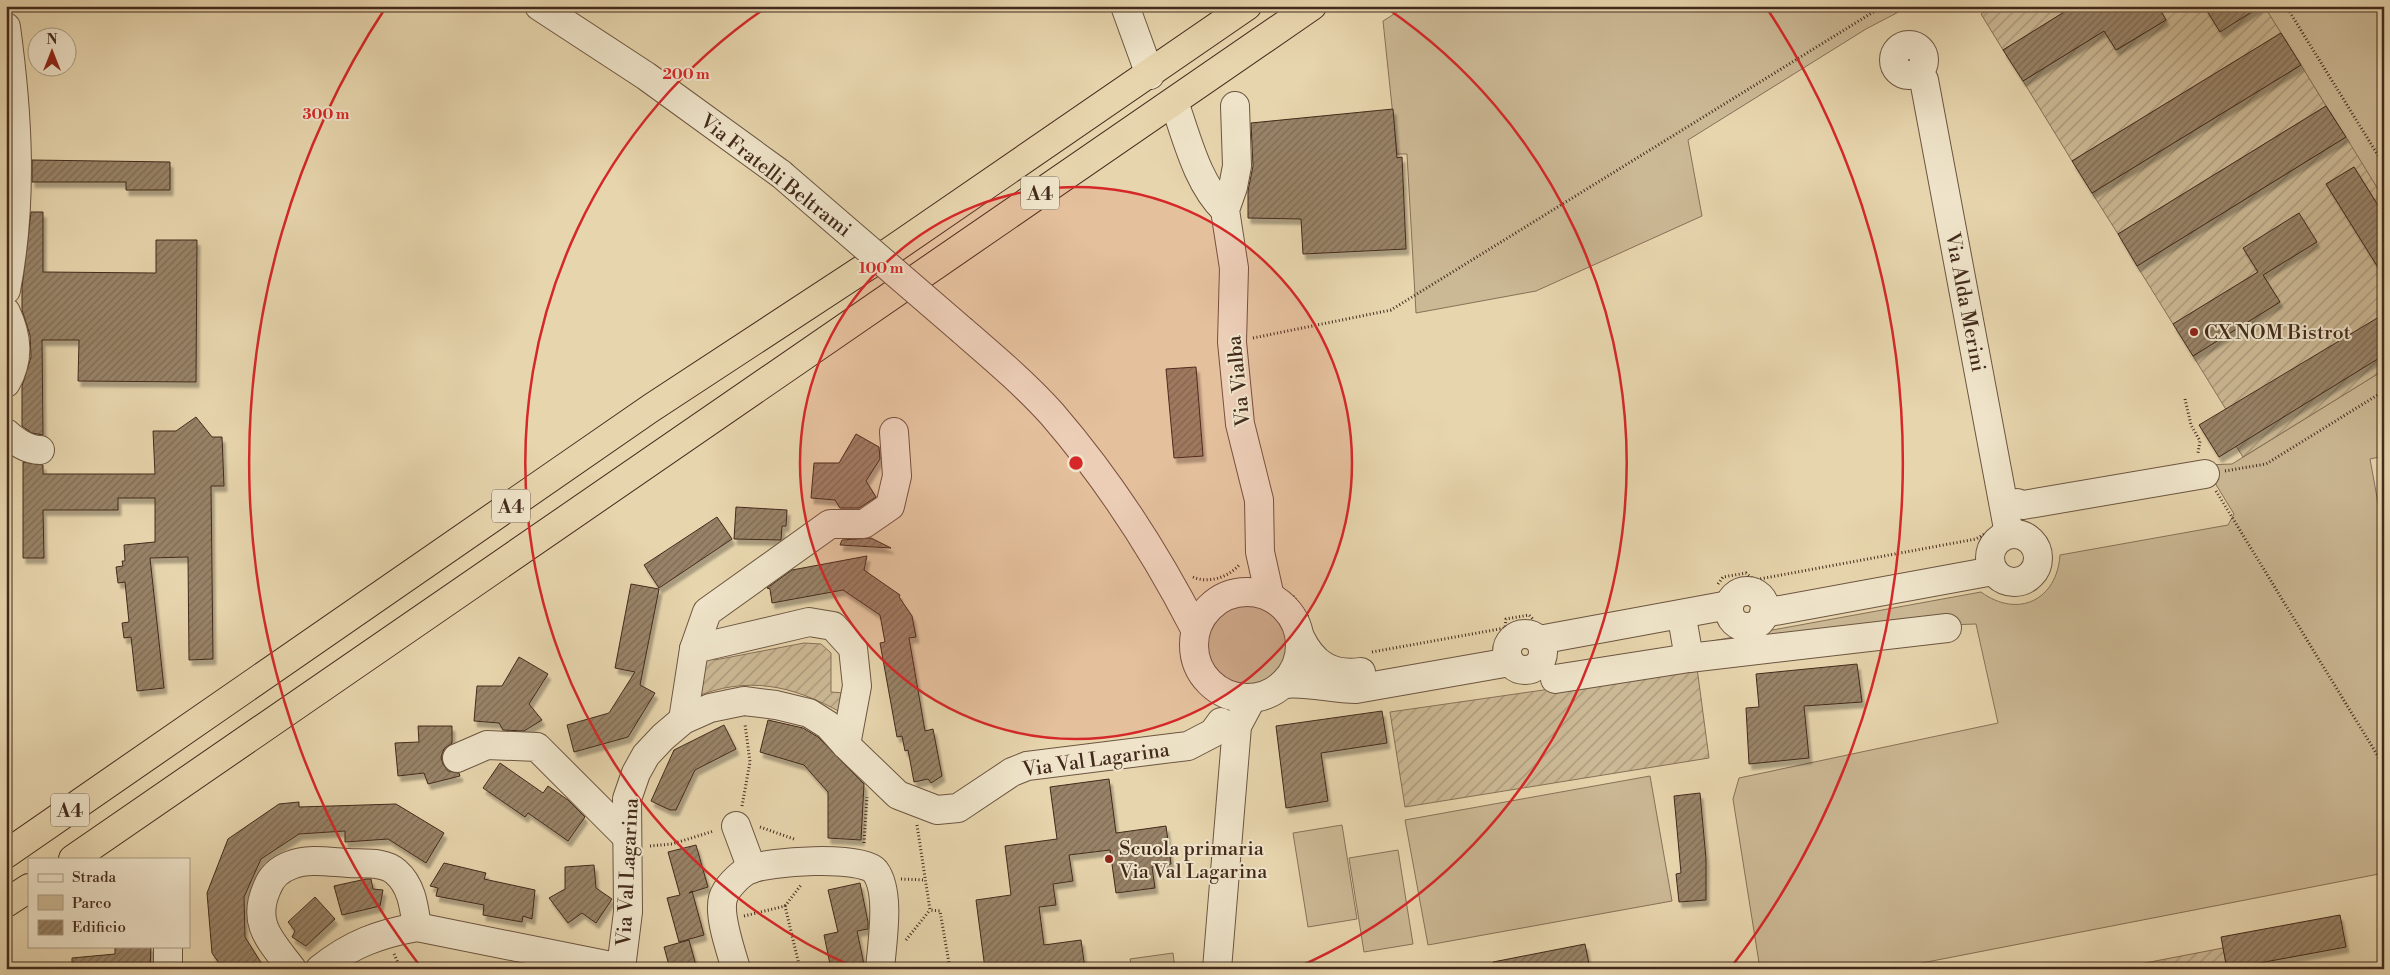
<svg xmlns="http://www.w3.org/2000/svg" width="2390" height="975" font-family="'Libre Bodoni',serif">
<defs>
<pattern id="garden-furrows" width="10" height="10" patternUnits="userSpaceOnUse" patternTransform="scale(1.25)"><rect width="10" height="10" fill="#cbb894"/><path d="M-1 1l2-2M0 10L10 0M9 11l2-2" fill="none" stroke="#a69678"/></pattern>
<pattern id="building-hatch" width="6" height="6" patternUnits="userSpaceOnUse" patternTransform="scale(1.25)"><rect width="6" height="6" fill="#988367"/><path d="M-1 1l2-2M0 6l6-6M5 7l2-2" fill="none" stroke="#7e6b54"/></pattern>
<filter id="shadow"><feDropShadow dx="3" dy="5.5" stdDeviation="1" flood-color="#0004"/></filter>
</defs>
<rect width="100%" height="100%" fill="#e7d5ad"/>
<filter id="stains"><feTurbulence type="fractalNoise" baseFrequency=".004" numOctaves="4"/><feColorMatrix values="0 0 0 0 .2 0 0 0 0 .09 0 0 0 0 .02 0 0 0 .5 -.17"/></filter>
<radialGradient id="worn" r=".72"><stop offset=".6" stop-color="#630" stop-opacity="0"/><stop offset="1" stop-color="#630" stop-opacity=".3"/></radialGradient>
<g fill="#cbb894" stroke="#877158">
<path d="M1407,6H1910L1866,29L1688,140L1702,216L1536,291L1416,313L1407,154H1397L1383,21Z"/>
<path d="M2264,6H2384V199Z"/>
<path d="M2384,370V456L2370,459L2384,536V873L1891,969H1760L1733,799L1739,778L1998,723L1976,624L1889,627L1714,650L1712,641L1981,592C2018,619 2057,600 2060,555L2228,525L2234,514L2204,465L2232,464Z"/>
<circle cx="1247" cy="644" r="40"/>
<path d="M1650,776L1672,901L1428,945L1405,820Z"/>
<path d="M1342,825L1357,919L1308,927L1293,833Z"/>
<path d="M1398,850L1413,944L1364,952L1349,858Z"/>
<path d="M1173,953L1175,969H1132L1130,959Z"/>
</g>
<g fill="url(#garden-furrows)" stroke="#877158">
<path d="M1994,6H2074L2003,50L1981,14Z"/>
<path d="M2158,6H2204L2220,31L2254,11L2252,6H2264L2281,33L2072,161L2023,81L2104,31L2117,50L2166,20Z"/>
<path d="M2301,65L2326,106L2118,234L2092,193Z"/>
<path d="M2346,137L2384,199V215L2354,167L2326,184L2384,277V314L2227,411L2193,356L2280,302L2263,275L2316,242L2243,248L2258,272L2173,324L2137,266Z"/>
<path d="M2384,355V370L2243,457L2236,446Z"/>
<path d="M804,643L821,644L831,653V692L844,693L842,713C792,685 747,675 693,698L698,659L712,648L715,660Z"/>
<path d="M1697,668L1709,758L1405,807L1390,712Z"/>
<path d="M2223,948L2227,969H2125L2124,967Z"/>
</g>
<g fill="url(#building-hatch)" stroke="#432a1c" filter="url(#shadow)">
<path d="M2074,6H2111L2115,12L2124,6H2158L2166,20L2116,50L2104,31L2023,81L2003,50Z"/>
<path d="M2204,6H2261L2220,32Z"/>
<path d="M2281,33L2301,65L2092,193L2072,161Z"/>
<path d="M2326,106L2346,137L2137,266L2118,234Z"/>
<path d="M1393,109L1397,158L1402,157L1406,249L1303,254L1301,219L1248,218V191L1253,166L1251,123Z"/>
<path d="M32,160L170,162V190H126V182H32Z"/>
<path d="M2354,167L2384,215V277L2326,184Z"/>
<path d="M31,212H43V272L156,273V240H197L196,382L78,381L79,340H42L43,435L32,433L22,426V386L31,357L30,335L22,310V287Z"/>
<path d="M2299,213L2317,242L2263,275L2280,302L2193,356L2173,324L2258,272L2243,248Z"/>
<path d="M2384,314V355L2219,457L2199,425Z"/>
<path d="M1196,367L1203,456L1174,458L1166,369Z"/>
<path d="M196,417L212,437H222L224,486H211L213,659L189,660L188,557L150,558L164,688L137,691L131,637L124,638L122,623L129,622L125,582L118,583L116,567L123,566L122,561H125L124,545L155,542V498H118V510H43L44,558H23V462L43,465V474H155L153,431H176Z"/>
<path d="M856,434L879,447L880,459L866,481L876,497L859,508H840L835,500L811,498L814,463H839Z"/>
<path d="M736,507L787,510L786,526H782L781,540L734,539Z"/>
<path d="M717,517L732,539L659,588L644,565Z"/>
<path d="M871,538L891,548L840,545L842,540Z"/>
<path d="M867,556L864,570L900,595L899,597L912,616L916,637L909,638L925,731L933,729L942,776L931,783L928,779L914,782L908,750L905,751L902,736L897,737L880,643L885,642L880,615L843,590L772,603L770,589L767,588L792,570Z"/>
<path d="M631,584L659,589L640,685L655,693L628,737L574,752L567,725L609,713L635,672L615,668Z"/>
<path d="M519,657L548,674L529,704L542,720L524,731L503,730L499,723L474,721L477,686H502Z"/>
<path d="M1857,664L1862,702L1804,706L1809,758L1749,764L1746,708L1759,707L1756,674Z"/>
<path d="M1382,711L1387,743L1321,753L1328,801L1286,808L1276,726Z"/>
<path d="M768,720L803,728L818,737L864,784L861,840L828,838V792L804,765L760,752Z"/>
<path d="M724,725L736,749L695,770L676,810H670L651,801L674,750Z"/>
<path d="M418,726H452V743L444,749L441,757L443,764L448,771L459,773L460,776L428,784L424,773L398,776L395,743L419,742Z"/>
<path d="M500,763L543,793L548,786L568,800L585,817L568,841L528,813L525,817L483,788Z"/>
<path d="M1109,779L1116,833L1166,826L1171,864L1152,867L1155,888L1116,893L1110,850L1069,855L1073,881L1053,884L1056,905L1039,907L1044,945L1081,940L1085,969H1019L1018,964L985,969L976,900L1011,895L1005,846L1057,839L1050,787Z"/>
<path d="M1700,793L1706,859V900L1679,902L1676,874L1681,873L1674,796Z"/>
<path d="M299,802V807L396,804L444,833L426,863L388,839L345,842V831L299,834L261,859L244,897L245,937L265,969H223L212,953L207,893L228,839L279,804Z"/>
<path d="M696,845L708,887L689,893L692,891L704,935L679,942L667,898L680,895L668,852Z"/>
<path d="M444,863L486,873L484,879L535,890L532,919L523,916L522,922L483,915L484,905L436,896L438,888L430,886Z"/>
<path d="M594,865L596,888L612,899L596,923L582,913L568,923L549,898L565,889V867Z"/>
<path d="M366,879H371L373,889L383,890L380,906L342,915L334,886Z"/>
<path d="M860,883L868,922V929L857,931L865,969H831L824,935L838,932L828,890Z"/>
<path d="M315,897L335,919L306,946L292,937L295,931L288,922Z"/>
<path d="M2340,915L2346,947L2227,969L2221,937Z"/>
<path d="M689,940L697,969H670L664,947Z"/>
<path d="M1585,944L1590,969H1494L1493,962Z"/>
<path d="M115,946H151L150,969H72V958L115,954Z"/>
</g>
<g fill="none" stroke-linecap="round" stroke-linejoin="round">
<defs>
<g id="minor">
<path d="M539,6L646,76L781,174"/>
<path d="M1125,6L1150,75"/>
<path d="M6,27C18,115 23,201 6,290"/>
<circle cx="1909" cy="60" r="15"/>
<path d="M1918,73L1924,80L2009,534"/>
<path d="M1174,102C1187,138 1197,183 1225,210"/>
<path d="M1235,106L1237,166L1233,187L1225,210L1234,268L1232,342L1240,424L1259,500L1260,552L1270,597"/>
<path d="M6,312C17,336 20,358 6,383"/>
<path d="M963,331C993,357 1025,384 1052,414C1108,479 1156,553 1195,629"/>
<path d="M6,433C16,442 27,450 40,450"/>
<path d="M2017,503L2023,505L2205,474"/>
<circle cx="2014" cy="558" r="24"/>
<circle cx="1747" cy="609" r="18"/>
<circle cx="1247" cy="645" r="53"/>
<path d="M1764,613L1993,571"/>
<path d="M1684,629L1689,658"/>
<circle cx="1525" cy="652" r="18"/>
<path d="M1300,637C1313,664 1331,676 1361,672"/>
<path d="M1539,640L1729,605"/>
<path d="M694,649L809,622L833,626L853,648L857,686L846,745"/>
<path d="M1555,679L1689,658L1947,628"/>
<path d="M1283,684C1308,681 1331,689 1356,689L1510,662"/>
<path d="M683,720L694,649L707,612L830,524H864L890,506L897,476L894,432"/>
<path d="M457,758L487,745L537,747L627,837"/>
<path d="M736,826L752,869"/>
<path d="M168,946V969"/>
<path d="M621,968L628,912L627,799L636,773L646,755L663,737L683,720L710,708L744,701L776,705L809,713L828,725L846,745L898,795L937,810L958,808L1012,772L1027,766L1188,746L1213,733L1221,722"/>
<path d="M292,969C271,941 251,924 267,888C271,877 280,869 291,865C308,858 330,862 348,863C363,864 384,861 396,872C412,886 414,907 417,927"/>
<path d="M320,969C351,944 379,934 417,927L621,968"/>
<path d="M736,969C731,951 718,916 723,898C726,888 739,875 748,870C767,861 862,855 875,871C891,892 882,943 880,969"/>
<path d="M1217,969L1237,726L1252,698"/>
</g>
<g id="highway">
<path d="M6,854L651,408L892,250L1247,6"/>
<path d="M73,859L1312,6"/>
<path d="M6,903L29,888"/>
</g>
</defs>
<use href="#minor" stroke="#6c5540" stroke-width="30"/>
<use href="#highway" stroke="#432a1c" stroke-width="30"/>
<g stroke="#432a1c" stroke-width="3" stroke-dasharray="1 2.5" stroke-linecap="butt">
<path d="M2286,6L2384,165"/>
<path d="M1253,338L1391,310L1883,6"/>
<path d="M2185,399L2191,425L2200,441L2198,453"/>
<path d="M2225,471L2266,464L2384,391"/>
<path d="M2216,491L2384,766"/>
<path d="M1193,577C1208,584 1229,577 1239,565"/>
<path d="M1718,584L1723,577L1746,573L1754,580L1976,539L1986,533"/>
<path d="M1293,596L1308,617"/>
<path d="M1372,652L1505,628L1506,619L1529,615L1533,619"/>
<path d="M742,806L750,762L745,724"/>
<path d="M917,825L930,910L940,911L950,969"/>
<path d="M760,827L794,839"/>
<path d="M864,843L867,797"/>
<path d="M650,846L672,844L714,831"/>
<path d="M901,879L925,880"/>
<path d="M785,906L801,885"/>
<path d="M744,916L785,906L800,969"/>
<path d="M906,940L930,910"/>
<path d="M394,954L401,969"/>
<path d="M770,969H775"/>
</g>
<use href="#minor" stroke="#efe4ca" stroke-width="28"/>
<use href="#highway" stroke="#e7d5ad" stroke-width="28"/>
<defs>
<path id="minor-bridge" d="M781,174L963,331"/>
</defs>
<use href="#minor-bridge" stroke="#6c5540" stroke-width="30" stroke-linecap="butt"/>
<use href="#minor-bridge" stroke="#efe4ca" stroke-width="28"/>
</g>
<circle cx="1076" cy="463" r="276" fill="#d62828" fill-opacity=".12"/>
<g fill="none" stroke="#d62828" stroke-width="2.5">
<circle cx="1076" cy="463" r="276"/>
<path d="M856 968A551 551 0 0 1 764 9M1388 9A551 551 0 0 1 1296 968"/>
<path d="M420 966A827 827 0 0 1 386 7M1766 7A827 827 0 0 1 1732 966"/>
</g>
<g fill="#8f2418" stroke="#efe4ca" stroke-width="2">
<circle cx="2194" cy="332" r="5"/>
<circle cx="1109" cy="859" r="5"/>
</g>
<g text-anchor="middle" stroke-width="4" stroke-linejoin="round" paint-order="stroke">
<g fill="#efe4ca" stroke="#776250" stroke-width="1">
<rect x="1021" y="176.5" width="38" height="33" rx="4"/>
<rect x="492" y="489.5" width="38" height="33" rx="4"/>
<rect x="51" y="793.5" width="38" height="33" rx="4"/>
</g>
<g font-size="19" font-weight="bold" fill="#432a1c">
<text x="1040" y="200">A4</text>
<text x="511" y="513">A4</text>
<text x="70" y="817">A4</text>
</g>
<g font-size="20" fill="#432a1c" stroke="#efe4ca">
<text transform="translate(776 175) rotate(38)" y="7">Via Fratelli Beltrami</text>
<text transform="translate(1966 302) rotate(79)" y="7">Via Alda Merini</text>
<text transform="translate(1238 381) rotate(-96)" y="7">Via Vialba</text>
<text transform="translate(1096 759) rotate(-8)" y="7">Via Val Lagarina</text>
<text transform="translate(627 872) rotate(-87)" y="7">Via Val Lagarina</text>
</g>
<g font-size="20" fill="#432a1c" stroke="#efe4ca" text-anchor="start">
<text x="2204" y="339">CX NOM Bistrot</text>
<text x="1119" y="855">Scuola primaria<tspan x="1119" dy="23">Via Val Lagarina</tspan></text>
</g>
</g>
<circle cx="1076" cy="463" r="8" fill="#d62828" stroke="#efe4ca" stroke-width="2.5"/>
<g font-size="15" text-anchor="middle" font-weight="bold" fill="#d62828" stroke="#efe4ca" stroke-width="4" stroke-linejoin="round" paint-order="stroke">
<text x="686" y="79">200 m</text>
<text x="326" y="119">300 m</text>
<text x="881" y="273">100 m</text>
</g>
<rect width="2390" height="975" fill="none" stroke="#e7d5ad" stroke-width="25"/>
<rect x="8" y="8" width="2375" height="960" fill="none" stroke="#432a1c" stroke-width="2.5"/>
<rect x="12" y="12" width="2365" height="950" fill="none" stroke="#432a1c"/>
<rect x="28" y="858" width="162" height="90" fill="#efe4ca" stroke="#aa9a84"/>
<rect x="38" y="874" width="25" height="8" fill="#efe4ca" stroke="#aa9a84"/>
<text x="72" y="882" font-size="15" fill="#432a1c">Strada</text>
<rect x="38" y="895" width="25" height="15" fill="#cbb894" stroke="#aa9a84"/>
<text x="72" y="908" font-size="15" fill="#432a1c">Parco</text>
<rect x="38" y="920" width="25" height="15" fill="url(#building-hatch)" stroke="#aa9a84"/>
<text x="72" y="932" font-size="15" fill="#432a1c">Edificio</text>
<g transform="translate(52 52)"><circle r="24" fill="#efe4ca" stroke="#aa9a84"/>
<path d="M0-4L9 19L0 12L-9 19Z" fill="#8f2418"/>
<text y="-8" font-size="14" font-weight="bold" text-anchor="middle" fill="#432a1c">N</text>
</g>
<rect width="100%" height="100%" filter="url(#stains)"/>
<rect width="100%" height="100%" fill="url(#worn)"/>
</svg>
